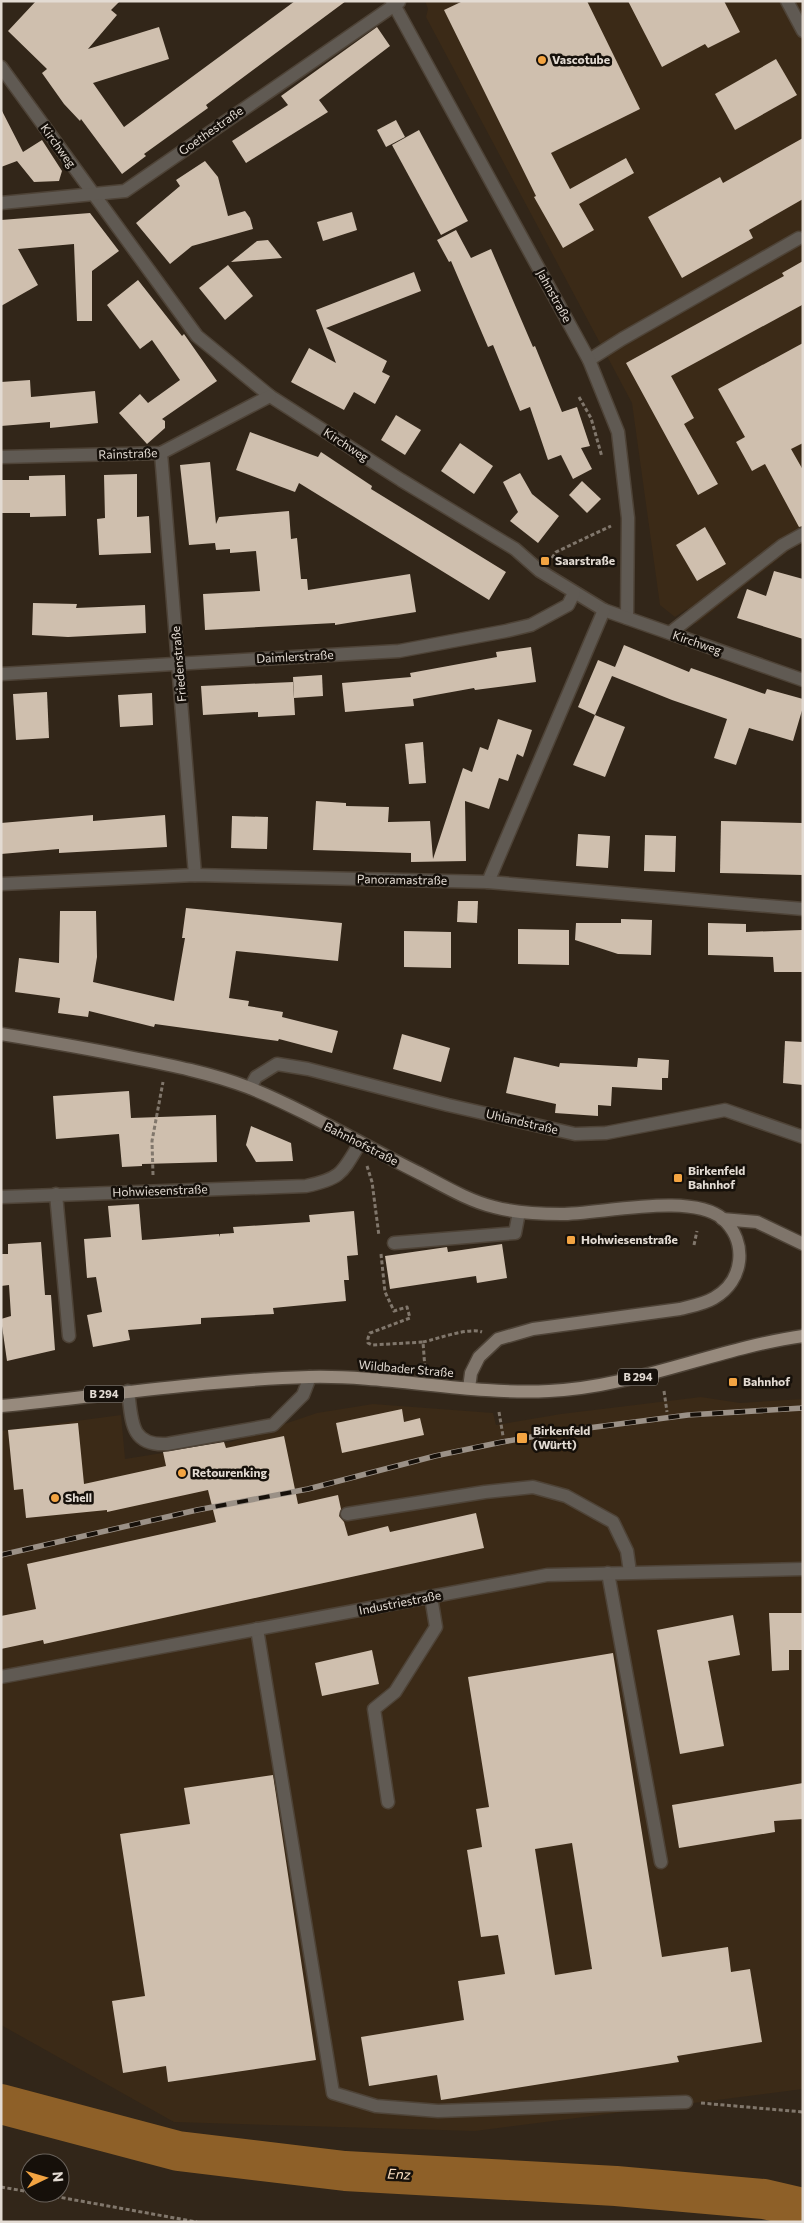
<svg xmlns="http://www.w3.org/2000/svg" width="804" height="2223" font-family="Commissioner,sans-serif">
<rect width="100%" height="100%" fill="#322619"/>
<g fill="#3b2a17">
<path d="M425,1H803V543L791,549L696,624L687,609L675,617L660,605L632,403L426,17L428,9Z"/>
<path d="M701,1397L740,1403L803,1399V2089L475,2131L174,2122L1,2025V1431L121,1415L125,1459L231,1442L317,1413L373,1404L493,1413L496,1425L561,1414Z"/>
</g>
<g fill="none" stroke-linecap="round" stroke-linejoin="round">
<path stroke="#8e6028" stroke-width="40" d="M1,2104L178,2151L345,2171L616,2186L764,2199L803,2208"/>
</g>
<g fill="#cfbfae" fill-rule="evenodd">
<path d="M36,1H120L111,10L117,15L88,49L159,27L169,59L93,83L124,127L295,1H346L206,105L208,108L144,154L146,156L122,174L81,119L80,121L64,104L42,73L47,69L8,31Z"/>
<path d="M463,1H587L640,109L551,153L570,189L626,158L634,173L579,204L594,230L563,248L534,197L536,196L444,10Z"/>
<path d="M628,1H724L740,32L708,48L705,44L662,67Z"/>
<path d="M377,27L390,46L319,100L328,112L246,163L232,141L288,105L281,96Z"/>
<path d="M776,59L797,95L735,130L715,94Z"/>
<path d="M1,109L23,152L42,140L62,171L59,181L34,182L17,161L1,167Z"/>
<path d="M396,120L405,137L386,147L377,130Z"/>
<path d="M419,130L468,221L441,235L392,145Z"/>
<path d="M803,138V199L749,230L753,238L682,278L648,217L720,177L723,183Z"/>
<path d="M205,161L218,177L228,216L245,211L250,218L253,229L192,246L170,264L136,223L180,186L176,180Z"/>
<path d="M352,212L357,230L323,241L317,222Z"/>
<path d="M90,213L119,251L92,271V321H77L74,244L18,249L38,285L1,306V220Z"/>
<path d="M456,230L471,258L491,249L533,347L535,346L562,412L577,407L590,446L581,448L592,469L573,479L561,455L548,460L530,407L520,411L493,345L488,347L451,261L449,262L437,240Z"/>
<path d="M268,240L282,258L231,262L257,241Z"/>
<path d="M803,261V307L802,305L671,376L694,418L684,424L718,484L698,495L626,363L784,276L782,273Z"/>
<path d="M228,265L253,296L225,320L199,288Z"/>
<path d="M414,272L421,291L326,328L387,361L382,372L390,376L375,404L354,392L344,410L291,382L309,348L336,363L316,310Z"/>
<path d="M138,280L182,336L184,334L217,381L162,419L165,421V428L147,444L119,413L140,394L148,403L180,380L152,340L140,349L107,305Z"/>
<path d="M803,343V443L791,449L803,470V526L799,527L765,464L752,471L736,442L745,437L718,389Z"/>
<path d="M30,380L31,397L95,391L98,423L50,428V422L1,426V382Z"/>
<path d="M396,415L421,430L405,455L381,440Z"/>
<path d="M250,432L318,457L321,452L372,486L371,489L506,572L489,600L299,483L295,492L236,470Z"/>
<path d="M460,443L493,466L474,494L441,471Z"/>
<path d="M210,462L216,524L219,517L289,511L291,539L297,538L301,579H307L308,590L410,574L416,612L335,625V623L205,630L203,594L260,591L256,551L230,553V549L216,550L215,543L189,545L180,465Z"/>
<path d="M520,473L532,494L559,516L538,543L510,521L518,512L503,482Z"/>
<path d="M137,474V517L149,516L151,553L99,555L97,519L105,518L104,475Z"/>
<path d="M65,475L66,516L30,517V513H1V480H29V476Z"/>
<path d="M582,481L601,499L587,513L569,495Z"/>
<path d="M705,527L726,564L697,581L676,545Z"/>
<path d="M774,571L803,579V639L737,618L747,589L766,596Z"/>
<path d="M33,603L77,604L76,608L145,605L146,633L68,637L32,635Z"/>
<path d="M624,645L689,672L691,668L765,694L767,689L803,699V707L793,741L749,728L736,765L714,758L727,719L672,700L612,676L595,715L578,707L598,660L615,667Z"/>
<path d="M531,647L536,682L475,690L474,688L413,699L414,706L345,712L342,683L411,677L410,673L497,657L496,652Z"/>
<path d="M322,675L323,696L294,698L293,677Z"/>
<path d="M293,682L295,715L258,717V712L203,715L201,686Z"/>
<path d="M47,692L49,738L16,740L13,694Z"/>
<path d="M152,693L153,725L120,727L118,695Z"/>
<path d="M595,715L625,727L605,777L573,765Z"/>
<path d="M498,719L532,730L523,757L517,754L508,781L499,778L489,809L465,801L466,861L411,862V853L313,850L316,801L346,803V806L389,807L388,822L430,821L433,859L463,768L472,772L480,747L488,750Z"/>
<path d="M423,742L426,783L409,784L405,744Z"/>
<path d="M93,815V821L165,815L167,847L59,853V849L1,854V823Z"/>
<path d="M232,816L268,817L267,849L231,848Z"/>
<path d="M721,821L803,823V875L720,873Z"/>
<path d="M578,834L610,836L608,868L576,866Z"/>
<path d="M645,835L676,836L675,872L644,871Z"/>
<path d="M458,901H478L477,923L457,922Z"/>
<path d="M186,908L342,923L338,961L236,951L229,998L249,1001L248,1006L283,1012L282,1017L338,1031L332,1053L279,1039L278,1041L155,1024L154,1027L89,1011L88,1017L58,1013L60,998L15,992L19,958L59,963L60,911H96L97,957L93,982L174,1001L185,938H182Z"/>
<path d="M621,919L652,920L651,955L618,954L575,940L576,923H621Z"/>
<path d="M708,923L746,924V932L802,930L803,972H774L773,957L708,955Z"/>
<path d="M518,929L569,930V965L518,964Z"/>
<path d="M404,931L451,932V968L404,967Z"/>
<path d="M402,1034L450,1048L441,1082L393,1069Z"/>
<path d="M785,1041L803,1042V1085L783,1083Z"/>
<path d="M514,1057L559,1067L560,1063L637,1067L638,1058L669,1060L668,1078H662V1090L612,1087L611,1106L598,1105V1116L555,1113L556,1104L506,1093Z"/>
<path d="M129,1091L131,1118L216,1115L217,1162L142,1164V1166L122,1167L119,1134L56,1139L53,1096Z"/>
<path d="M251,1126L291,1143L293,1161L256,1162L246,1145Z"/>
<path d="M139,1204L142,1240L219,1234V1237L220,1234L234,1233L233,1227L310,1222L309,1215L354,1211L358,1255L347,1256L349,1280H344L346,1301L273,1308L274,1314L201,1318V1324L128,1330L130,1340L93,1347L87,1315L102,1312L96,1277L87,1278L84,1239L111,1237L108,1206Z"/>
<path d="M41,1242L45,1295H51L55,1350L7,1361L1,1319L11,1316L9,1285L1,1286V1254H8V1244Z"/>
<path d="M502,1244L507,1278L477,1283L476,1276L390,1289L385,1256L447,1247L448,1252Z"/>
<path d="M402,1409L404,1422L420,1418L424,1435L342,1453L336,1423Z"/>
<path d="M78,1423L84,1484L166,1466L163,1452L224,1442L226,1448L284,1436L298,1504L338,1495L341,1509L339,1516L344,1522L348,1536L388,1526L390,1532L476,1513L484,1548L44,1644L43,1640L1,1649V1616L36,1609L27,1564L216,1522L208,1490L107,1512V1510L26,1518L23,1489L14,1490L8,1430Z"/>
<path d="M769,1613H803V1650H789V1670L772,1671Z"/>
<path d="M733,1615L740,1655L708,1661L724,1746L680,1754L657,1630Z"/>
<path d="M372,1650L379,1684L322,1696L315,1663Z"/>
<path d="M613,1653L662,1957L728,1947L731,1972L750,1969L762,2042L677,2056L679,2062L441,2100L437,2075L369,2086L361,2037L464,2020L458,1981L505,1974L498,1935L481,1937L467,1850L482,1847L476,1809L489,1807L468,1677ZM572,1843L592,1969L555,1975L535,1849Z"/>
<path d="M273,1775L316,2060L168,2082L166,2066L123,2073L112,2001L145,1996L120,1834L190,1824L184,1788Z"/>
<path d="M803,1783V1819L774,1821L775,1832L679,1848L672,1805Z"/>
</g>
<g fill="none" stroke-linecap="round" stroke-linejoin="round">
<defs>
<g id="lane">
<path d="M589,360L622,339L799,238"/>
<path d="M670,633L783,545L803,534"/>
<path d="M56,1194L69,1336"/>
<path d="M394,1243L515,1233L519,1212"/>
<path d="M128,1391C132,1421 130,1446 167,1444L273,1425L303,1395L310,1377"/>
<path d="M347,1514L485,1492L533,1487L566,1496L613,1522L627,1551L630,1572"/>
<path d="M608,1573L661,1862"/>
<path d="M257,1629L333,2093L376,2106L438,2111L686,2102"/>
<path d="M388,1802L374,1709L395,1692L436,1627L431,1597"/>
</g>
<g id="street">
<path d="M392,1L589,360L618,432L628,518L627,618"/>
<path d="M787,1L803,31"/>
<path d="M1,67L197,336L270,396L401,480L515,549L540,571L604,610L803,680"/>
<path d="M1,203L125,191L399,2"/>
<path d="M161,453L195,875"/>
<path d="M1,457L161,453L270,396"/>
<path d="M1,674L399,651L506,631L531,625L568,605L574,593"/>
<path d="M488,882L604,610"/>
<path d="M1,884L195,875L488,882L803,909"/>
<path d="M250,1088L256,1077L277,1064L308,1069L448,1105L575,1134L606,1133L725,1110L803,1137"/>
<path d="M1,1197L306,1186C341,1179 342,1173 360,1143"/>
<path d="M1,1677L547,1575L803,1569"/>
</g>
<g id="secondary">
<path d="M1,1034C44,1041 86,1048 129,1057C170,1065 211,1073 250,1088C309,1112 364,1146 421,1174C444,1186 469,1201 494,1207C516,1213 538,1214 561,1214C601,1214 692,1192 723,1219C748,1242 744,1281 714,1298C704,1304 692,1306 680,1309L533,1329L498,1339L479,1357L471,1373L469,1388"/>
<path d="M722,1219L757,1222L803,1244"/>
</g>
<path id="primary" d="M1,1406C104,1396 206,1380 309,1377C389,1375 469,1395 549,1391C636,1387 717,1348 803,1336"/>
</defs>
<use href="#lane" stroke="#4e4337" stroke-width="15"/>
<use href="#street" stroke="#4e4337" stroke-width="15"/>
<use href="#secondary" stroke="#4e4337" stroke-width="15"/>
<use href="#primary" stroke="#4e4337" stroke-width="15"/>
<g stroke="#81776c" stroke-width="3" stroke-dasharray="4 2.5" stroke-linecap="butt">
<path d="M579,397L591,418L602,457"/>
<path d="M552,558L556,552L611,526"/>
<path d="M367,1166L372,1182L379,1236"/>
<path d="M153,1175L152,1141L163,1082"/>
<path d="M694,1245L697,1231"/>
<path d="M381,1254L385,1292L394,1311L407,1307L410,1318L370,1333L368,1338V1343L372,1345L423,1342L425,1369"/>
<path d="M423,1342C437,1339 469,1327 482,1332"/>
<path d="M664,1391L667,1412"/>
<path d="M499,1412L503,1436"/>
<path d="M701,2103L803,2112"/>
<path d="M1,2187L30,2192"/>
<path d="M36,2193L197,2222"/>
</g>
<use href="#lane" stroke="#605a53" stroke-width="12"/>
<use href="#street" stroke="#605a53" stroke-width="12"/>
<use href="#secondary" stroke="#7f756b" stroke-width="12"/>
<use href="#primary" stroke="#978a7d" stroke-width="12"/>
<defs>
<path id="rail" d="M1,1555L197,1510L308,1489L435,1456L502,1442L565,1431L688,1415L803,1408"/>
</defs>
<use href="#rail" stroke="#9b9187" stroke-width="5.5"/>
<use href="#rail" stroke="#16100a" stroke-width="4" stroke-dasharray="11" stroke-linecap="butt"/>
</g>
<g fill="#f3a442" stroke="#16100a" stroke-width="2">
<circle cx="542" cy="60" r="5"/>
<rect x="540" y="556" width="10" height="10" rx="2.5"/>
<rect x="673" y="1173" width="10" height="10" rx="2.5"/>
<rect x="566" y="1235" width="10" height="10" rx="2.5"/>
<rect x="728" y="1377" width="10" height="10" rx="2.5"/>
<rect x="516" y="1432" width="12" height="12" rx="2.5"/>
<circle cx="182" cy="1473" r="5"/>
<circle cx="55" cy="1498" r="5"/>
</g>
<g text-anchor="middle" stroke-width="5" stroke-linejoin="round" paint-order="stroke">
<g fill="#16100a" stroke="#a69e97" stroke-width="1">
<rect x="618" y="1368.5" width="40" height="17" rx="4"/>
<rect x="84" y="1385.5" width="40" height="17" rx="4"/>
</g>
<g font-size="11" font-weight="bold" fill="#e3dbd3">
<text x="638" y="1381">B 294</text>
<text x="104" y="1398">B 294</text>
</g>
<g font-size="12" font-weight="bold" fill="#e3dbd3" stroke="#16100a" text-anchor="start">
<text x="552" y="64">Vascotube</text>
<text x="555" y="565">Saarstraße</text>
<text x="688" y="1175">Birkenfeld<tspan x="688" dy="14">Bahnhof</tspan></text>
<text x="581" y="1244">Hohwiesenstraße</text>
<text x="743" y="1386">Bahnhof</text>
<text x="533" y="1435">Birkenfeld<tspan x="533" dy="14">(Württ)</tspan></text>
<text x="192" y="1477">Retourenking</text>
<text x="65" y="1502">Shell</text>
</g>
<g font-size="12" fill="#e3dbd3" stroke="#16100a">
<text transform="translate(211 131) rotate(-35)" y="4">Goethestraße</text>
<text transform="translate(58 146) rotate(54)" y="4">Kirchweg</text>
<text transform="translate(554 296) rotate(61)" y="4">Jahnstraße</text>
<text transform="translate(346 445) rotate(33)" y="4">Kirchweg</text>
<text transform="translate(128 454) rotate(-2)" y="4">Rainstraße</text>
<text transform="translate(697 643) rotate(19)" y="4">Kirchweg</text>
<text transform="translate(295 657) rotate(-3)" y="4">Daimlerstraße</text>
<text transform="translate(179 664) rotate(-95)" y="4">Friedenstraße</text>
<text transform="translate(402 880) rotate(1)" y="4">Panoramastraße</text>
<text transform="translate(522 1122) rotate(13)" y="4">Uhlandstraße</text>
<text transform="translate(361 1144) rotate(27)" y="4">Bahnhofstraße</text>
<text transform="translate(160 1191) rotate(-2)" y="4">Hohwiesenstraße</text>
<text transform="translate(406 1369) rotate(5)" y="4">Wildbader Straße</text>
<text transform="translate(400 1603) rotate(-11)" y="4">Industriestraße</text>
</g>
<g font-size="14" font-style="italic" fill="#fadec1" stroke="#16100a">
<text transform="translate(399 2174) rotate(3)" y="5">Enz</text>
</g>
</g>
<rect width="804" height="2223" fill="none" stroke="#e3dbd3" stroke-width="5"/>
<g transform="translate(45 2178) rotate(85)"><circle r="24" fill="#16100a" stroke="#68615a"/>
<path d="M0-4L9 19L0 12L-9 19Z" fill="#f3a442"/>
<text y="-8" font-size="14" font-weight="bold" text-anchor="middle" fill="#e3dbd3">N</text>
</g>
</svg>
